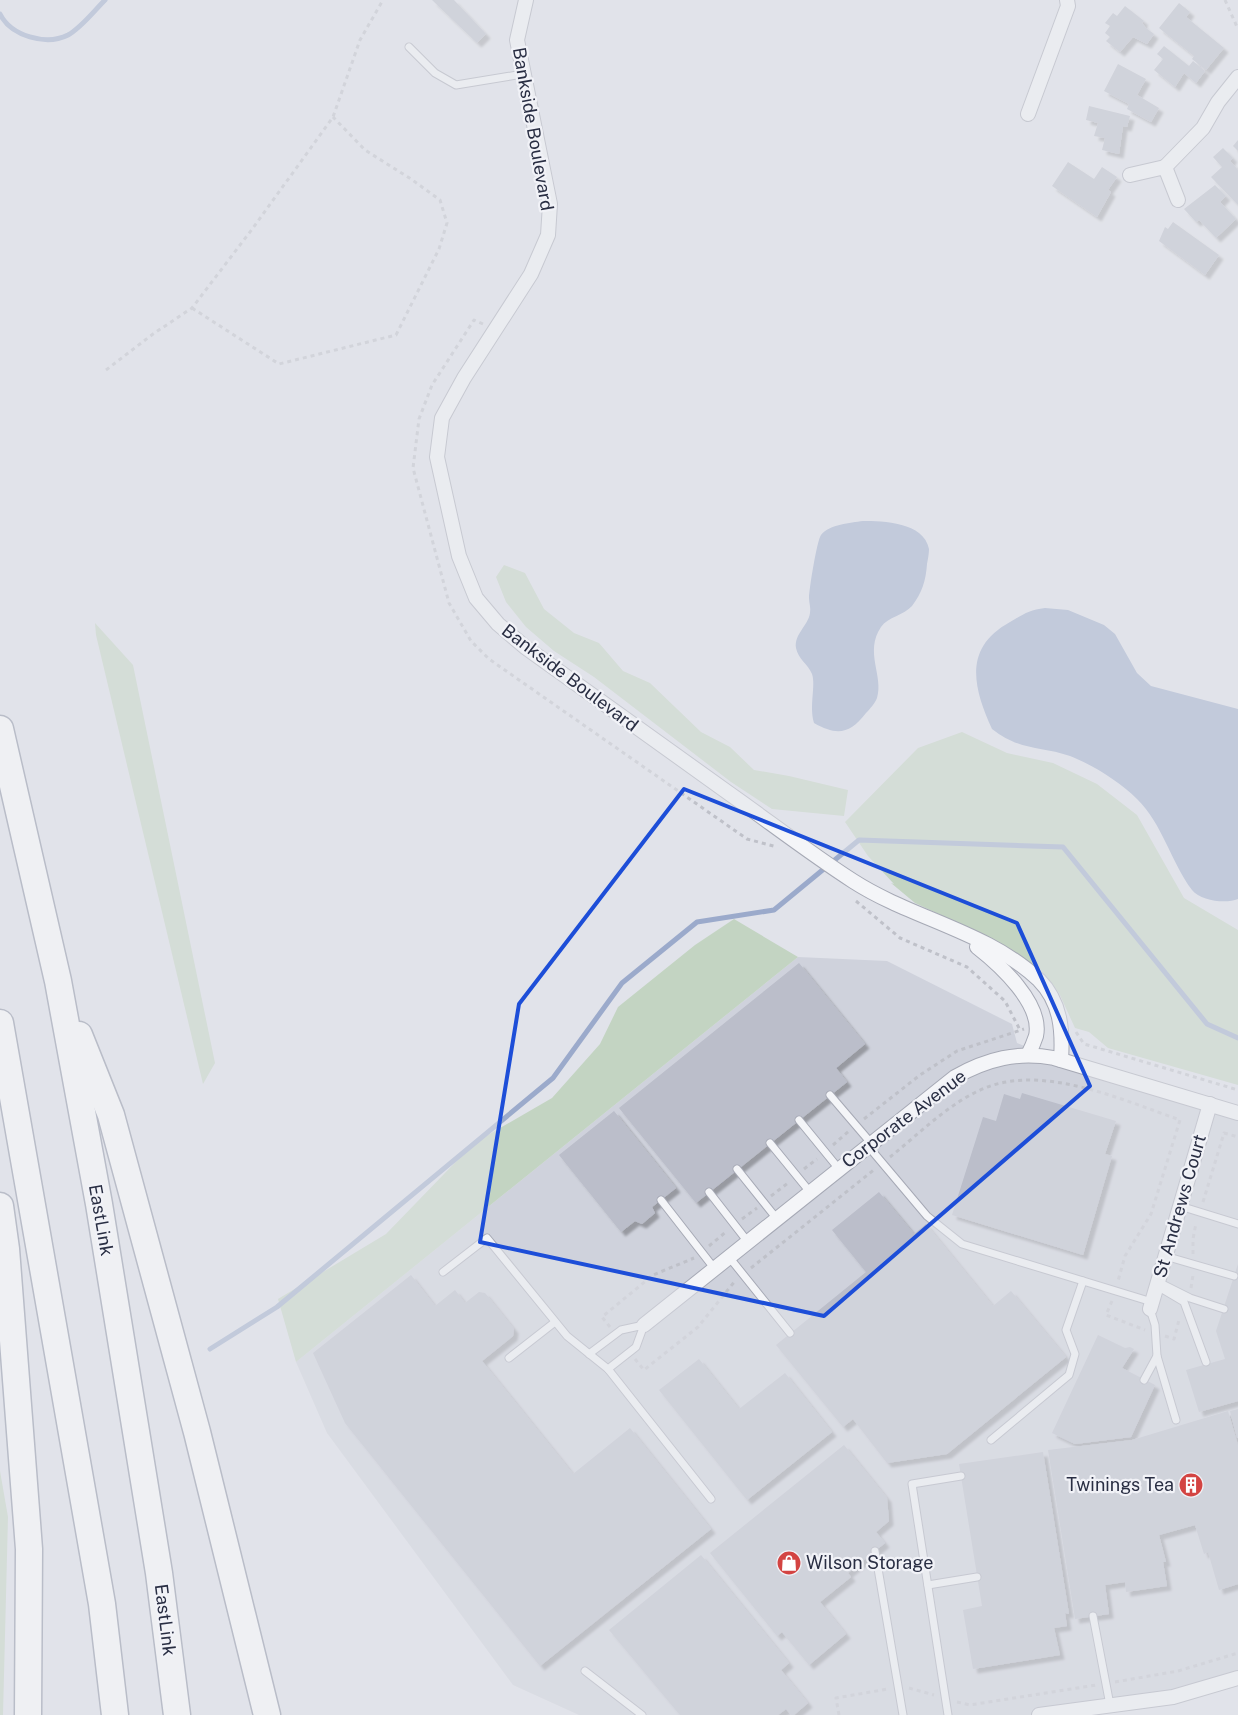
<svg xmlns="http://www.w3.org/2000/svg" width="1238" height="1715" font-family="'Public Sans',sans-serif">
<defs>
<filter id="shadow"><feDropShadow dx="4.5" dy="4.5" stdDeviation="1" flood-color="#0004"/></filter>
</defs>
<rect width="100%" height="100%" fill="#e1e3ea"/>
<path fill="#cfd2dc" d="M798,957L887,961L1012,1024L1017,1043L1054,1058L1238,1113V1678L1039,1715H579L513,1685L327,1433L296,1362Z"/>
<g fill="#c3d4c2">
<path d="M504,565L525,573L544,609L574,633L599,643L623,671L650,683L701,732L730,747L754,770L789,776L848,790L844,816L772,809L731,782L594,677L554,651L526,627L506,602L496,577Z"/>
<path d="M95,623L133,665L215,1063L203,1084L96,635Z"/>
<path d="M962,732L1007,753L1053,763L1097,784L1137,815L1184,898L1238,930V1085L1108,1048L1089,1032L1075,1028L1059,993L1040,969L992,939L915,903L891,883L894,884L868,856L845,822L918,748Z"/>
<path d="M734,919L798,957L296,1362L278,1299L386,1234L474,1143L552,1098L600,1044L618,1007L695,945Z"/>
<path d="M0,1471L8,1517L3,1715H0Z"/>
</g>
<g fill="#9baacb">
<path d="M863,521C883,521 924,522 929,549C929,553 928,559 927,564C926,580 922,593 912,606C904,615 888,617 881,627C864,652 884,676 877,698C875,703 870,709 866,713C850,734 837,736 814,723C809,705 816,686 812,674C808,664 798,659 796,648C794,634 808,626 810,613C811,608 809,603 809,598C809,590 817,540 821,535C830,524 850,523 863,521Z"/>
<path d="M1045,608L1068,610L1104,625L1115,634L1137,673L1151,686L1238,709V899C1226,904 1201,901 1192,890C1171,862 1162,823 1137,799C1120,782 1093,765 1070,756C1040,746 1020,751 992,729C973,687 963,648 1010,622C1024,614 1029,610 1045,608Z"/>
</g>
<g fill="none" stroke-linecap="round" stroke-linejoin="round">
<g stroke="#9baacb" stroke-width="5">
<path d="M0,14C11,36 46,46 68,35C81,28 94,11 105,0"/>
<path d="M210,1349L277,1307L553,1078L622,983L697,922L774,910L859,840L1063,847L1207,1024L1238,1038"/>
</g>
</g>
<g fill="#bbbeca" filter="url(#shadow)">
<path d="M432,0H454L486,34L477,43Z"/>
<path d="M1179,3L1190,12L1186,17L1224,48L1206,70L1192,59L1194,56L1159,28Z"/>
<path d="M1125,6L1144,21L1142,23L1146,28L1154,34L1147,44L1133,37L1120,52L1106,41L1110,37L1105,33L1110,26L1105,23L1113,13L1117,16Z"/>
<path d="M1164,46L1189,66L1193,61L1205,71L1196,83L1184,73L1175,87L1154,70L1163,59L1157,54Z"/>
<path d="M1118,64L1146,79L1137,95L1159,108L1151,122L1127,109L1129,104L1104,91Z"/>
<path d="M1089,106L1130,116L1127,127L1123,126L1119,154L1102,150L1105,138L1094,136L1098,123L1086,120Z"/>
<path d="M1238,140V151L1233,146Z"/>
<path d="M1223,148L1233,158L1230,161L1238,170V205L1211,177L1222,167L1213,157Z"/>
<path d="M1068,162L1094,179L1102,167L1117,177L1108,190L1111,192L1097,217L1052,186Z"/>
<path d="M1215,185L1226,196L1220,202L1236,219L1216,238L1199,220L1196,222L1184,209Z"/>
<path d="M1173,222L1219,255L1205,275L1159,241L1165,227L1168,229Z"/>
<path d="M799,963L865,1044L836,1068L847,1082L696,1203L619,1108Z"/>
<path d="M1022,1093L1116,1121L1105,1154L1112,1156L1083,1255L952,1215L983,1117L996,1121L1004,1094L1020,1099Z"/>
<path d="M614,1111L676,1188L652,1207L655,1213L642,1224L635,1221L621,1232L559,1155Z"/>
<path d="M879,1192L914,1234L926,1224L993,1306L1011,1291L1066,1357L947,1454L887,1463L853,1419L843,1427L776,1345L866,1272L832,1230Z"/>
<path d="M1238,1264V1401L1199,1412L1186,1370L1225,1359L1216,1331Z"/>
<path d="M411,1275L435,1306L455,1290L465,1303L479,1292L485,1293L514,1329L513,1336L482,1361L573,1474L630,1428L711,1529L540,1666L345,1423L313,1353Z"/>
<path d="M1098,1335L1125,1348L1130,1347L1134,1349L1122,1368L1155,1385L1131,1437L1075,1444L1052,1433Z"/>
<path d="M699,1359L739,1409L785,1373L832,1432L747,1500L659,1390Z"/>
<path d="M1238,1409V1438H1237L1230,1411Z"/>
<path d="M1228,1411L1238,1445V1584L1219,1590L1208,1552L1204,1554L1195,1525L1159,1535L1166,1562H1163L1167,1586L1126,1592L1125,1582L1105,1585L1109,1614L1075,1619L1048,1450L1132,1440Z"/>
<path d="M844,1445L887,1498L889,1521L876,1532L885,1543L848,1573L851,1577L820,1602L846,1634L809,1665L782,1632L777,1636L710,1553Z"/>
<path d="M1043,1452L1069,1614L1065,1613L1067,1626L1054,1628L1060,1655L973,1669L963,1610L982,1606L959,1464Z"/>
<path d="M701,1555L789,1663L781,1670L808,1703L794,1715H791L786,1709L778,1715H680L609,1630Z"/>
</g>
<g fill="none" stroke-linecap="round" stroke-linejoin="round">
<defs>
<g id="lane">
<path d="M409,47L435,73L456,85L523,74"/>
<path d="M830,1095L871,1143"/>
<path d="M799,1120L839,1169"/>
<path d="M770,1143L810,1192"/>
<path d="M868,1146L927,1216L962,1244L1152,1302"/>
<path d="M737,1169L777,1219"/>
<path d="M709,1192L748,1242"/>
<path d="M661,1200L714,1268"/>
<path d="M1180,1206L1238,1224"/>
<path d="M1165,1256L1234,1276"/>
<path d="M729,1257L790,1333"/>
<path d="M443,1272L487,1238L567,1336L608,1369L711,1499"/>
<path d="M1158,1282L1190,1298L1224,1309"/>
<path d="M1157,1286L1184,1302L1206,1362"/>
<path d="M589,1354L621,1330L644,1325L636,1347L608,1369"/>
<path d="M1157,1356L1176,1420"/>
<path d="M509,1358L555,1322"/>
<path d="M1144,1380L1157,1356L1155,1325L1150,1309"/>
<path d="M991,1440L1069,1375L1075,1354L1066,1330L1083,1281"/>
<path d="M875,1551L903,1715"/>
<path d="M928,1585L977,1577"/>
<path d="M1093,1616L1110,1705"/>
<path d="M585,1671L642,1715"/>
<path d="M948,1715L912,1484L961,1476"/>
</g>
<g id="street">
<path d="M526,0L517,40L550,204L548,235L531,274L464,378L442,418L437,457L459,556L476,598L498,624L525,647C593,696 661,745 730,794C771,823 811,854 853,881C912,919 987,931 1039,980C1061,1002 1063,1031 1061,1060"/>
<path d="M1028,114L1068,6L1067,0"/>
<path d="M1165,167L1203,128L1218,102L1238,77"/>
<path d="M1130,175L1165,167L1178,200"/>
<path d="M977,947C1000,965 1043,1004 1036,1036C1034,1042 1031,1049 1028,1055"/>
<path d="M1150,1309L1210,1104"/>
<path d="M644,1325L955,1077C987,1059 1018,1051 1054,1058L1238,1113"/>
<path d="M1039,1715L1173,1697L1238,1678"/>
</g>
<g id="highway">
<path d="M0,729L58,981L99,1204L159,1573L177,1715"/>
<path d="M0,1023L102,1604L115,1715"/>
<path d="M79,1035L111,1115L197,1432L267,1715"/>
<path d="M0,1206L6,1249L29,1549L28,1715"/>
</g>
</defs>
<use href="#lane" stroke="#a6a9b5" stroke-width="9"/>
<use href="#street" stroke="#a6a9b5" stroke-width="16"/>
<use href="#highway" stroke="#888ea1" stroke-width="29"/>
<g stroke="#bfc1c9" stroke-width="3" stroke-dasharray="4 4" stroke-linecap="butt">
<path d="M1225,0L1238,29"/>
<path d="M192,308L279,364L396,335L439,249L447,223L440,200L411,179L365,150L333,117"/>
<path d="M483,324L474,320L432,385L419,419L413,468L449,603L471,641L489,659L747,839L777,847"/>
<path d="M106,370L153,334L192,308L253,228L333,117L360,40L383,0"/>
<path d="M856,901L900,938L967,967L1005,1001L1020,1030"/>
<path d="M1076,1032L1084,1044L1091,1046L1238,1090"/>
<path d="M864,1119L920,1075L957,1051L1024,1029"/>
<path d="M833,1145L849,1131"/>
<path d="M890,1157C919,1134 950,1102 985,1088C1043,1064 1123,1100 1180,1120L1151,1214L1125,1256L1118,1281"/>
<path d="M804,1169L817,1159"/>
<path d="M771,1196L788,1183"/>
<path d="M1203,1202L1224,1133L1238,1137"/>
<path d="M742,1219L757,1208"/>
<path d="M709,1246L727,1231"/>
<path d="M1193,1254V1239L1196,1223"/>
<path d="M751,1268L875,1169"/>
<path d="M1191,1288L1193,1275"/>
<path d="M1112,1301L1106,1315L1145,1330"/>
<path d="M610,1327L602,1317L653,1275L694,1258"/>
<path d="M1165,1336L1174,1339L1179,1320"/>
<path d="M635,1359L644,1370L698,1327L735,1281"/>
<path d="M1115,1682L1178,1671L1238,1653"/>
<path d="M909,1688L934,1695"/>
<path d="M957,1702L970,1705L1096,1685"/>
<path d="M839,1715L836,1698L888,1689"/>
</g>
<use href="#lane" stroke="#f4f5f8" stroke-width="7"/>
<use href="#street" stroke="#f4f5f8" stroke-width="14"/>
<use href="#highway" stroke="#fff" stroke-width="26"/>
</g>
<path d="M0 0H1238V1715H0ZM684,789L1017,923L1090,1086L824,1316L480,1242L519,1004Z" fill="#e1e3ea" fill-opacity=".55" fill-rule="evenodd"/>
<path fill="none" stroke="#1d4ed8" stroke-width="4" stroke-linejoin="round" d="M684,789L1017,923L1090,1086L824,1316L480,1242L519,1004Z"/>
<defs>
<symbol id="building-disc" viewBox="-11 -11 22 22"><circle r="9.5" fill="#d34442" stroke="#f1f2f7"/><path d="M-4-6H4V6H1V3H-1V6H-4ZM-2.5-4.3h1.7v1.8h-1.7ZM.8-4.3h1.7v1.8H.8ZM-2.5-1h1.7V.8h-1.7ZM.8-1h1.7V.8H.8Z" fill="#fff"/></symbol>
<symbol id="shop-disc" viewBox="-11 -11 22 22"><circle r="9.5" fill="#d34442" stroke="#f1f2f7"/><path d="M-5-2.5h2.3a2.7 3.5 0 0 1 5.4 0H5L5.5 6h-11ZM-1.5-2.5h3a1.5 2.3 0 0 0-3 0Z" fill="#fff"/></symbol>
</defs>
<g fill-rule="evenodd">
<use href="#building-disc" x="1177" y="1471" width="28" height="28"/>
<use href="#shop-disc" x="775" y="1549" width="28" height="28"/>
</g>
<g text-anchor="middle" stroke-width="4.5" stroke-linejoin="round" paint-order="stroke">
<g font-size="18" fill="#292e43" stroke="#f1f2f7">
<text transform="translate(533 129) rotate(80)" y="6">Bankside Boulevard</text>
<text transform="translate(570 678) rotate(37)" y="6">Bankside Boulevard</text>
<text transform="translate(904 1119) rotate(-37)" y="6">Corporate Avenue</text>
<text transform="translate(1180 1206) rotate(-74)" y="6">St Andrews Court</text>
<text transform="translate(101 1220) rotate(80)" y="6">EastLink</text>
<text transform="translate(165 1620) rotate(83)" y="6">EastLink</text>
</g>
<g font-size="18" fill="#292e43" stroke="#f1f2f7" text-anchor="end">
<text x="1174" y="1491">Twinings Tea</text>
<text x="806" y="1569" text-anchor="start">Wilson Storage</text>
</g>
</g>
</svg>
